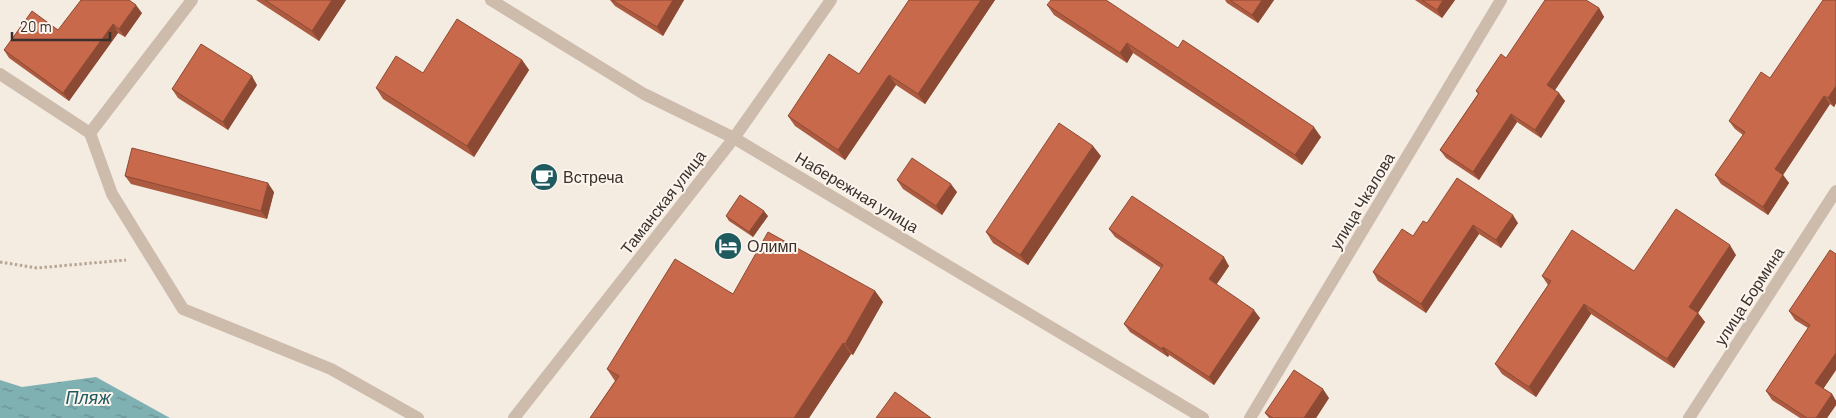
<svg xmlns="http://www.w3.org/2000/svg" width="1836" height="418" font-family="Barlow,sans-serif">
<defs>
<pattern id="water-ripples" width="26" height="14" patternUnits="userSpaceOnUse" patternTransform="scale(1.25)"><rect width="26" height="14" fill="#7fb0b2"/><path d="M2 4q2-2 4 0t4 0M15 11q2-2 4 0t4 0" fill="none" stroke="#699091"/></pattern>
</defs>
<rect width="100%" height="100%" fill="#f4ebe1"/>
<path fill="url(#water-ripples)" d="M96,377L170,418H0V380L22,387Z"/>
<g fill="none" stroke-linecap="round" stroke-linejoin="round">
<path stroke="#b9a596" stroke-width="3" stroke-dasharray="2.5 2.5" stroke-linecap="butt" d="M0,262L37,268L126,260"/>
<g stroke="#cdbbac" stroke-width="12">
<path d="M491,0L644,94L734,138L1203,418"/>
<path d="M0,74L90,133L192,0"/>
<path d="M90,133L112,194L183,309L331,369L418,418"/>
<path d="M514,418L734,138L831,0"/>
<path d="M1250,418L1501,0"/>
<path d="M1689,418L1836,191"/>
</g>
</g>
<g fill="#ac5a40">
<path d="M256,0H346L319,41Z"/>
<path d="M610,0H684L663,36L615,6Z"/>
<path d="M909,0H995L925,104L896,85L845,160L795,126L788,116L859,74Z"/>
<path d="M1225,0H1274L1258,23L1227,3Z"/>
<path d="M1415,0H1455L1442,18Z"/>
<path d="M1836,0V103L1834,107L1830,104L1783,175L1789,183L1768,215L1721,184L1715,175L1743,135L1735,129L1729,121L1770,78Z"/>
<path d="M1047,5L1178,48L1321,137L1302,165L1133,53L1127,63L1054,15Z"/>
<path d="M1599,8L1604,17L1555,90L1565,101L1541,138L1517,122L1479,180L1446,158L1440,150L1478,94L1476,91L1506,58Z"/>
<path d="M142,13L125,37L118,33L69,101L9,58L4,50L58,30Z"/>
<path d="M522,60L529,70L474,157L383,99L376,88L423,73Z"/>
<path d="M257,85L228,130L178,98L172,89Z"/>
<path d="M1101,156L1028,265L993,243L986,232Z"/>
<path d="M125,176L274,192L267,219L131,184Z"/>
<path d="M897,180L957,192L942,215L903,189Z"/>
<path d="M726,216H768L753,237L729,221Z"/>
<path d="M1427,223H1518L1501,248L1479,234L1426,313L1378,281L1373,272Z"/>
<path d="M1109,229L1229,266L1216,285L1260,318L1214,385L1169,355L1168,357L1130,332L1124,324L1161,268L1115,237Z"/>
<path d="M1836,254V370L1823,389L1832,394L1836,401V405L1827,418H1800L1772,400L1766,391L1808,328L1795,320L1789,311Z"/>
<path d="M1736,255L1698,313L1705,322L1674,368L1591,314L1536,397L1502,374L1495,364L1548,285L1542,276L1634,271Z"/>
<path d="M875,291L883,302L853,355L851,354L809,418H590L615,381L607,369L733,294Z"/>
<path d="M1329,398L1316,418H1269L1265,413Z"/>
</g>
<g fill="#8c4a34">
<path d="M332,0H346L319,41L312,31Z"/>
<path d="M673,0H684L663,36L657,27Z"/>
<path d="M981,0H995L925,104L918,94Z"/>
<path d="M1262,0H1274L1258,23L1252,15Z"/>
<path d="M1443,0H1455L1442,18L1437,10Z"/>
<path d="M136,5L142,13L125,37L119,29Z"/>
<path d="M1599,8L1604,17L1553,93L1547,85Z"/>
<path d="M113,24L118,33L69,101L63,93Z"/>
<path d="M1127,43L1133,53L1127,63L1120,53Z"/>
<path d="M522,60L529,70L474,157L467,146Z"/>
<path d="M889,75L896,85L845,160L838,150Z"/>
<path d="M252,76L257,85L228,130L223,122Z"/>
<path d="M1836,86V103L1834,107L1828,98Z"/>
<path d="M1559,93L1565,101L1541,138L1535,130Z"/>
<path d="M1824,96L1830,104L1781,178L1775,169Z"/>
<path d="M1511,114L1517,122L1479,180L1473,172Z"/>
<path d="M1314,127L1321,137L1302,165L1295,155Z"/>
<path d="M1093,146L1101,156L1028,265L1020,255Z"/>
<path d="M1783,175L1789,183L1768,215L1763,207Z"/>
<path d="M268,183L274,192L267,219L261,211Z"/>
<path d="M951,184L957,192L942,215L936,206Z"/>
<path d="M764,211L768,216L753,237L749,232Z"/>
<path d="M1513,215L1518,223L1501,248L1496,240Z"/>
<path d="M1473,225L1479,234L1426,313L1421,304Z"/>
<path d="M1730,245L1736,255L1698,313L1705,322L1674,368L1667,359L1689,307Z"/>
<path d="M1224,257L1229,266L1214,288L1209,279Z"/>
<path d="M875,291L883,302L853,355L845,344Z"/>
<path d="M1584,304L1591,314L1536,397L1529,387Z"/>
<path d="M1254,310L1260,318L1214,385L1209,377Z"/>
<path d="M843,343L851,354L809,418H794Z"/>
<path d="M1163,347L1169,355L1168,357L1162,349Z"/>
<path d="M1836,353V370L1821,392L1815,383Z"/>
<path d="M1323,389L1329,398L1316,418H1304Z"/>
<path d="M1832,394L1836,401V405L1827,418H1816Z"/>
</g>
<g fill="#c8694b" stroke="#8c4a34">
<path d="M81,0H129L136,5L119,29L113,24L63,93L4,50L32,11L58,30Z"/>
<path d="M265,0H332L312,31Z"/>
<path d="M612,0H673L657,27Z"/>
<path d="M909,0H981L918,94L889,75L838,150L788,116L829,54L859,74Z"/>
<path d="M1051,0H1106L1178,48L1183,40L1314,127L1295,155L1127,43L1120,53L1047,5Z"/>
<path d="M1230,0H1262L1252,15Z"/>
<path d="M1422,0H1443L1437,10Z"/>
<path d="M1545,0H1586L1599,8L1547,85L1559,93L1535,130L1511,114L1473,172L1440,150L1479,93L1476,91L1501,54L1506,58Z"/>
<path d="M1823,0H1836V86L1828,98L1824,96L1775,169L1783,175L1763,207L1715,175L1745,132L1729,121L1761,72L1770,78Z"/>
<path d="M457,19L522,60L467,146L376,88L396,56L423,73Z"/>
<path d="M201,44L252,76L223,122L172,89Z"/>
<path d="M1059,123L1093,146L1020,255L986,232Z"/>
<path d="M132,148L268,183L261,211L125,176Z"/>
<path d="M912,158L951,184L936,206L897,180Z"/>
<path d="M1457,178L1513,215L1496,240L1473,225L1421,304L1373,272L1402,229L1413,236L1423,221L1427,223Z"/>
<path d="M740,195L764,211L749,232L726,216Z"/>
<path d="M1132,196L1224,257L1209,279L1254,310L1209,377L1163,347L1162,349L1124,324L1163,265L1109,229Z"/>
<path d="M1676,209L1730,245L1689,307L1698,313L1667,359L1584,304L1529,387L1495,364L1551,281L1542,276L1572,230L1634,271Z"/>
<path d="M768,232L875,291L845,344L843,343L794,418H590L619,376L607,369L675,259L733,294Z"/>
<path d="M1830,250L1836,254V353L1815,383L1832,394L1816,418H1807L1766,391L1810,325L1789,311Z"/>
<path d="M1294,370L1323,389L1304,418H1273L1265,413Z"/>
<path d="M895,392L931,418H876Z"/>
</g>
<defs>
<symbol id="cafe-disc" viewBox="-11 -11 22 22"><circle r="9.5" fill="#1f5a5e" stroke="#fbf5ee"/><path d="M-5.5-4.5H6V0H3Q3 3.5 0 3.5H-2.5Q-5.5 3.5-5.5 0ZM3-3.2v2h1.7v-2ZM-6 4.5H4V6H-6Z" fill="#fff"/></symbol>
<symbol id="hotel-disc" viewBox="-11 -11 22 22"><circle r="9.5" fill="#1f5a5e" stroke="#fbf5ee"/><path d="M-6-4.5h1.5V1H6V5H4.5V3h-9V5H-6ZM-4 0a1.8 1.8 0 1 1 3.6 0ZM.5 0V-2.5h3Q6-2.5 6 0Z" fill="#fff"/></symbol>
</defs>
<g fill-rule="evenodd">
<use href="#cafe-disc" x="528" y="161" width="32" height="32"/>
<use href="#hotel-disc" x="712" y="230" width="32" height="32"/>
</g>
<g text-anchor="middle" stroke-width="4" stroke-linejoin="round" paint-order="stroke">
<g font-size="16" fill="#3b302b" stroke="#fbf5ee" text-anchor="start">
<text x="563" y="183">Встреча</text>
<text x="747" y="252">Олимп</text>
</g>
<g font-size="16" fill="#3b302b" stroke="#fbf5ee">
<text transform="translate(857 192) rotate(31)" y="6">Набережная улица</text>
<text transform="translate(1362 201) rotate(-59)" y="6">улица Чкалова</text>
<text transform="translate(663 202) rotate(-52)" y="6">Таманская улица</text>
<text transform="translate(1749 296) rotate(-57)" y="6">улица Бормина</text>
</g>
<g font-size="18" font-style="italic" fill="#1f5a5e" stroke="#fbf5ee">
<text x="88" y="404">Пляж</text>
</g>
</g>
<path d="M12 32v8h98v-8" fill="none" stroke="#3b302b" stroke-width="2.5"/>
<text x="20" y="32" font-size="15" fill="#3b302b" stroke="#fbf5ee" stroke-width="4" paint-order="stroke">20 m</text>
</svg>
